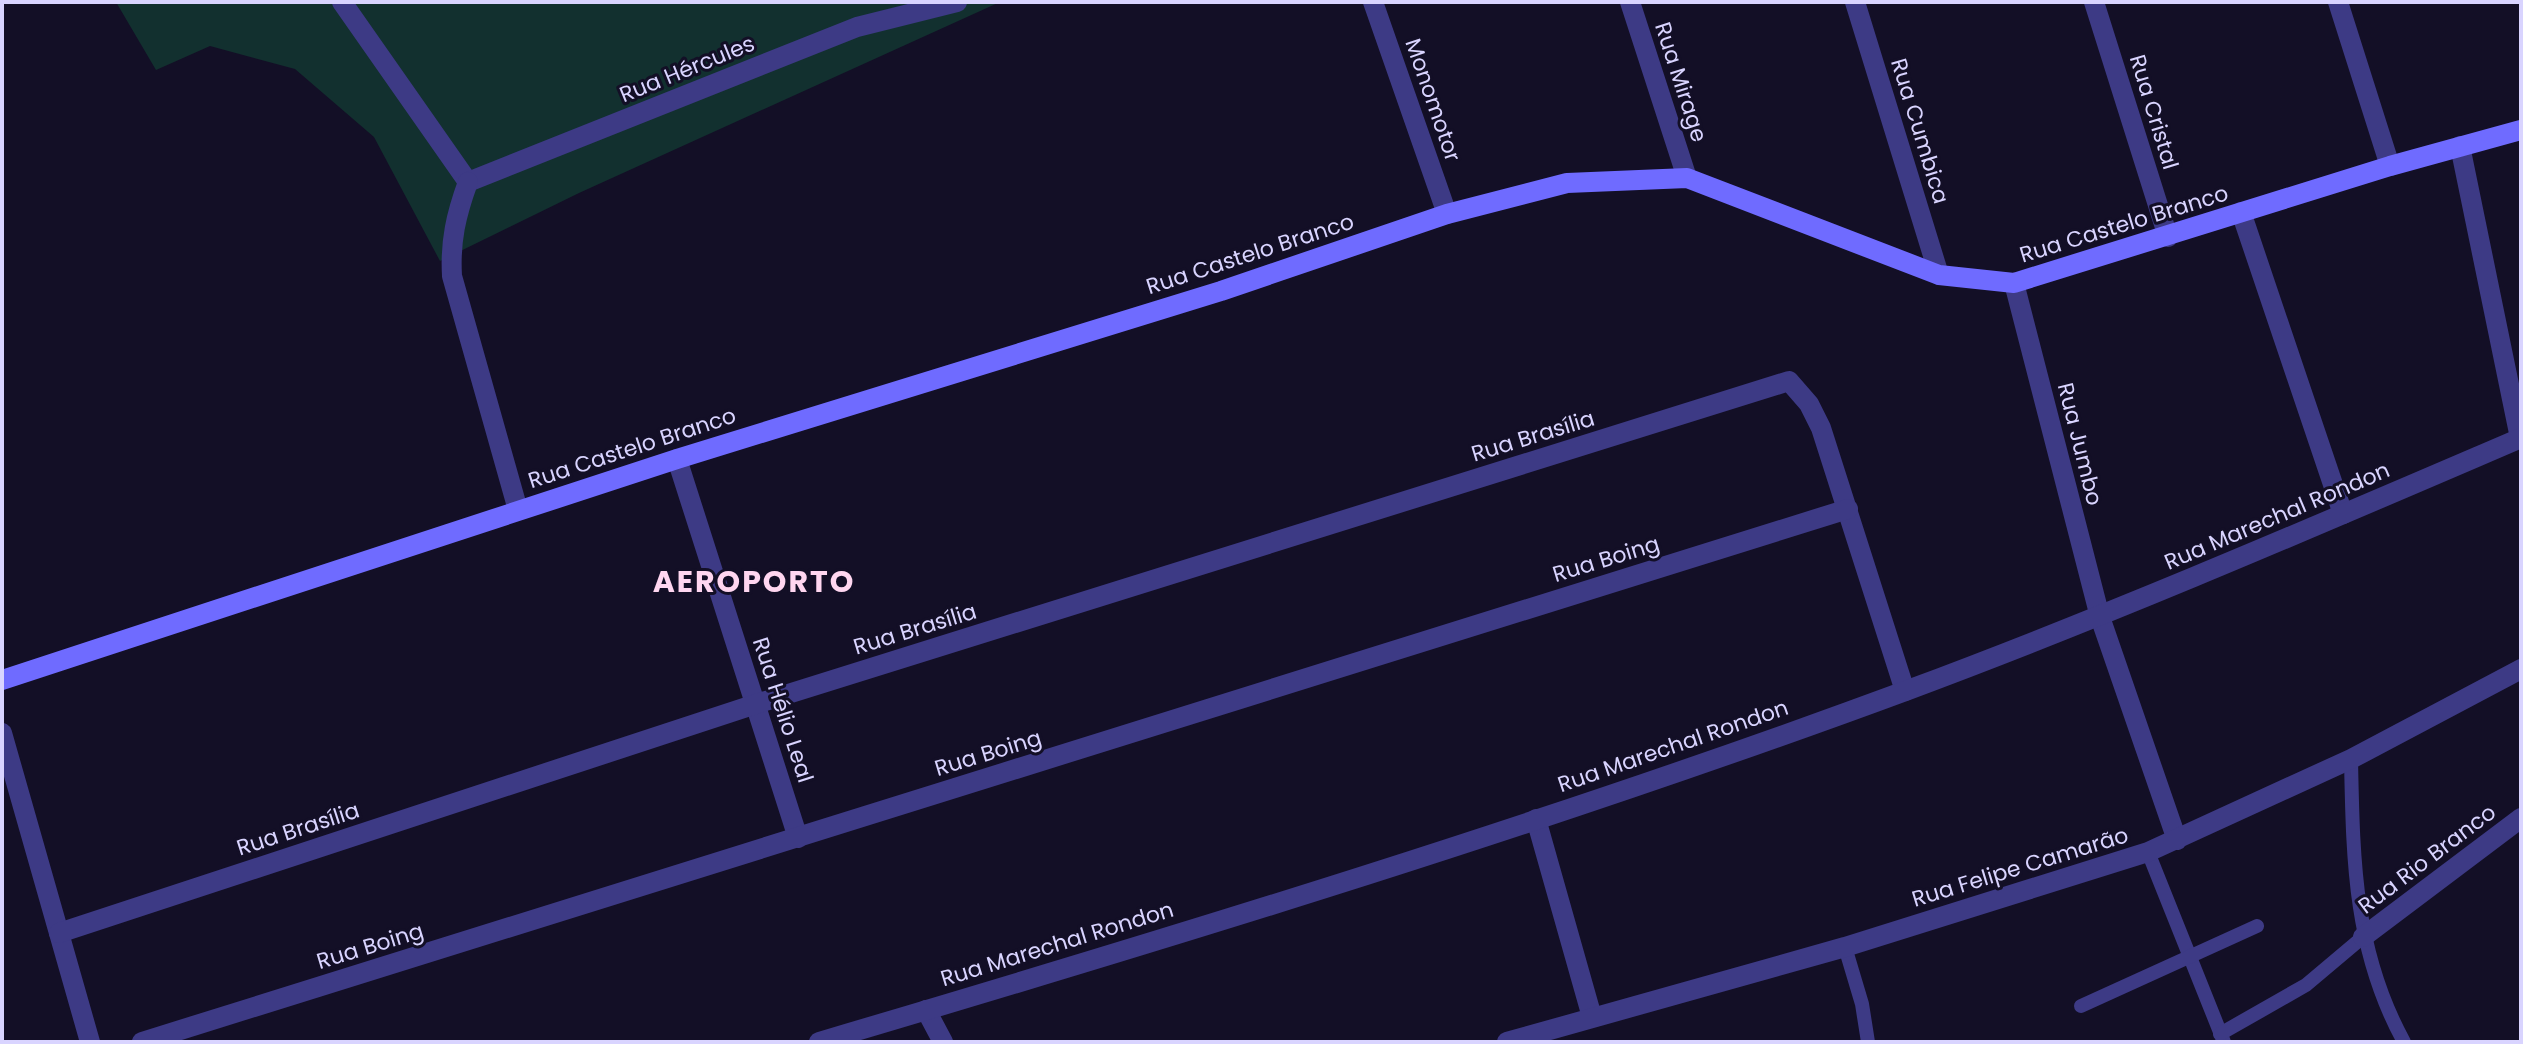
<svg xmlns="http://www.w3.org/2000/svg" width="2523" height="1044" font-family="Poppins,sans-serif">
	<rect width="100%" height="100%" fill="#130f26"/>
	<!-- green -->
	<polygon fill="#12302f" points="116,2 1000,2 579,193 440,261 374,137 295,69 210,46 156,70"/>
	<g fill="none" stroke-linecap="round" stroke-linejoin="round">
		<!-- lane -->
		<g stroke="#3d3a85" stroke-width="14">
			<path d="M2351,759C2353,860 2354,951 2404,1042"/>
			<polyline points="2148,852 2224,1042"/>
			<polyline points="1845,947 1862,1004 1868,1042"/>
			<polyline points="2081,1006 2257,926"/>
			<polyline points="2220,1034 2306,985 2363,937"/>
		</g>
		<!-- street -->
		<g stroke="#3d3a85" stroke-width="20">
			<polyline points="342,2 468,182"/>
			<polyline points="1373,2 1447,214"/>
			<polyline points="1630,2 1687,178"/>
			<polyline points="1855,2 1939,275"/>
			<polyline points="2094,2 2168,237"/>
			<polyline points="2338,2 2390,166"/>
			<polyline points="2460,146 2520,438"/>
			<polyline points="468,182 857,27 957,2"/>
			<path d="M468,182C456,215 450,241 452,276L518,510"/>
			<polyline points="2241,212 2343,514"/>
			<polyline points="2014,283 2100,617 2177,840"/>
			<polyline points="677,459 798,838"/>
			<polyline points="2,733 90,1042"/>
			<polyline points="1536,819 1592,1017"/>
			<polyline points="59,933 756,704 1789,381 1809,404 1821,428 1905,691"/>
			<polyline points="2363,937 2521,818"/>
			<polyline points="926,1010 943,1042"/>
			<polyline points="142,1042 1848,509"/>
			<path d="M819,1042C1184,934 1551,822 1908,690C2115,613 2318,525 2521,438"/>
			<polyline points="1507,1042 1845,947 2148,852 2351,759 2521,669"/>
		</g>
		<!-- secondary -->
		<polyline stroke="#6f6bff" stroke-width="20" points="2,680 677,459 1221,291 1447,214 1567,183 1687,178 1939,275 2014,283 2390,166 2521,130"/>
	</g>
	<g text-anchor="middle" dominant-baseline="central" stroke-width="6" stroke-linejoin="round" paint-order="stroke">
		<!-- street labels -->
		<g font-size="22" fill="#d9d4ff" stroke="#130f26">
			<text transform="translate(687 69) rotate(-22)">Rua Hércules</text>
			<text transform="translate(1681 82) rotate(72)">Rua Mirage</text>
			<text transform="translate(1433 100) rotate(71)">Monomotor</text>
			<text transform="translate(2154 112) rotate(73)">Rua Cristal</text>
			<text transform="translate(1920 131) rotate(73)">Rua Cumbica</text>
			<text transform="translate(2124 224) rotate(-17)">Rua Castelo Branco</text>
			<text transform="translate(1250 254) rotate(-18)">Rua Castelo Branco</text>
			<text transform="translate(1533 436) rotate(-17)">Rua Brasília</text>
			<text transform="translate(2080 444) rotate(76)">Rua Jumbo</text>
			<text transform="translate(632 448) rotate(-18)">Rua Castelo Branco</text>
			<text transform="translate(2277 516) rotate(-23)">Rua Marechal Rondon</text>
			<text transform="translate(1606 559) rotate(-17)">Rua Boing</text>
			<text transform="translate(915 629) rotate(-17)">Rua Brasília</text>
			<text transform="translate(783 710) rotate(72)">Rua Hélio Leal</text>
			<text transform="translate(1673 746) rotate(-19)">Rua Marechal Rondon</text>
			<text transform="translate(988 753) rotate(-17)">Rua Boing</text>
			<text transform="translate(298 829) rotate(-18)">Rua Brasília</text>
			<text transform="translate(2427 859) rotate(-37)">Rua Rio Branco</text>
			<text transform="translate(2020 867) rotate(-17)">Rua Felipe Camarão</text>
			<text transform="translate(1057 944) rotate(-17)">Rua Marechal Rondon</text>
			<text transform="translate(370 946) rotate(-17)">Rua Boing</text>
		</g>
		<!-- district labels -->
		<g font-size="30" font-weight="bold" letter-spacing="2" fill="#ffd6f0" stroke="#130f26">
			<text x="754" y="581">AEROPORTO</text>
		</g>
	</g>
	<!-- border -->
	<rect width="2523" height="1044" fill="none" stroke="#d9d4ff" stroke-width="8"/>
</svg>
